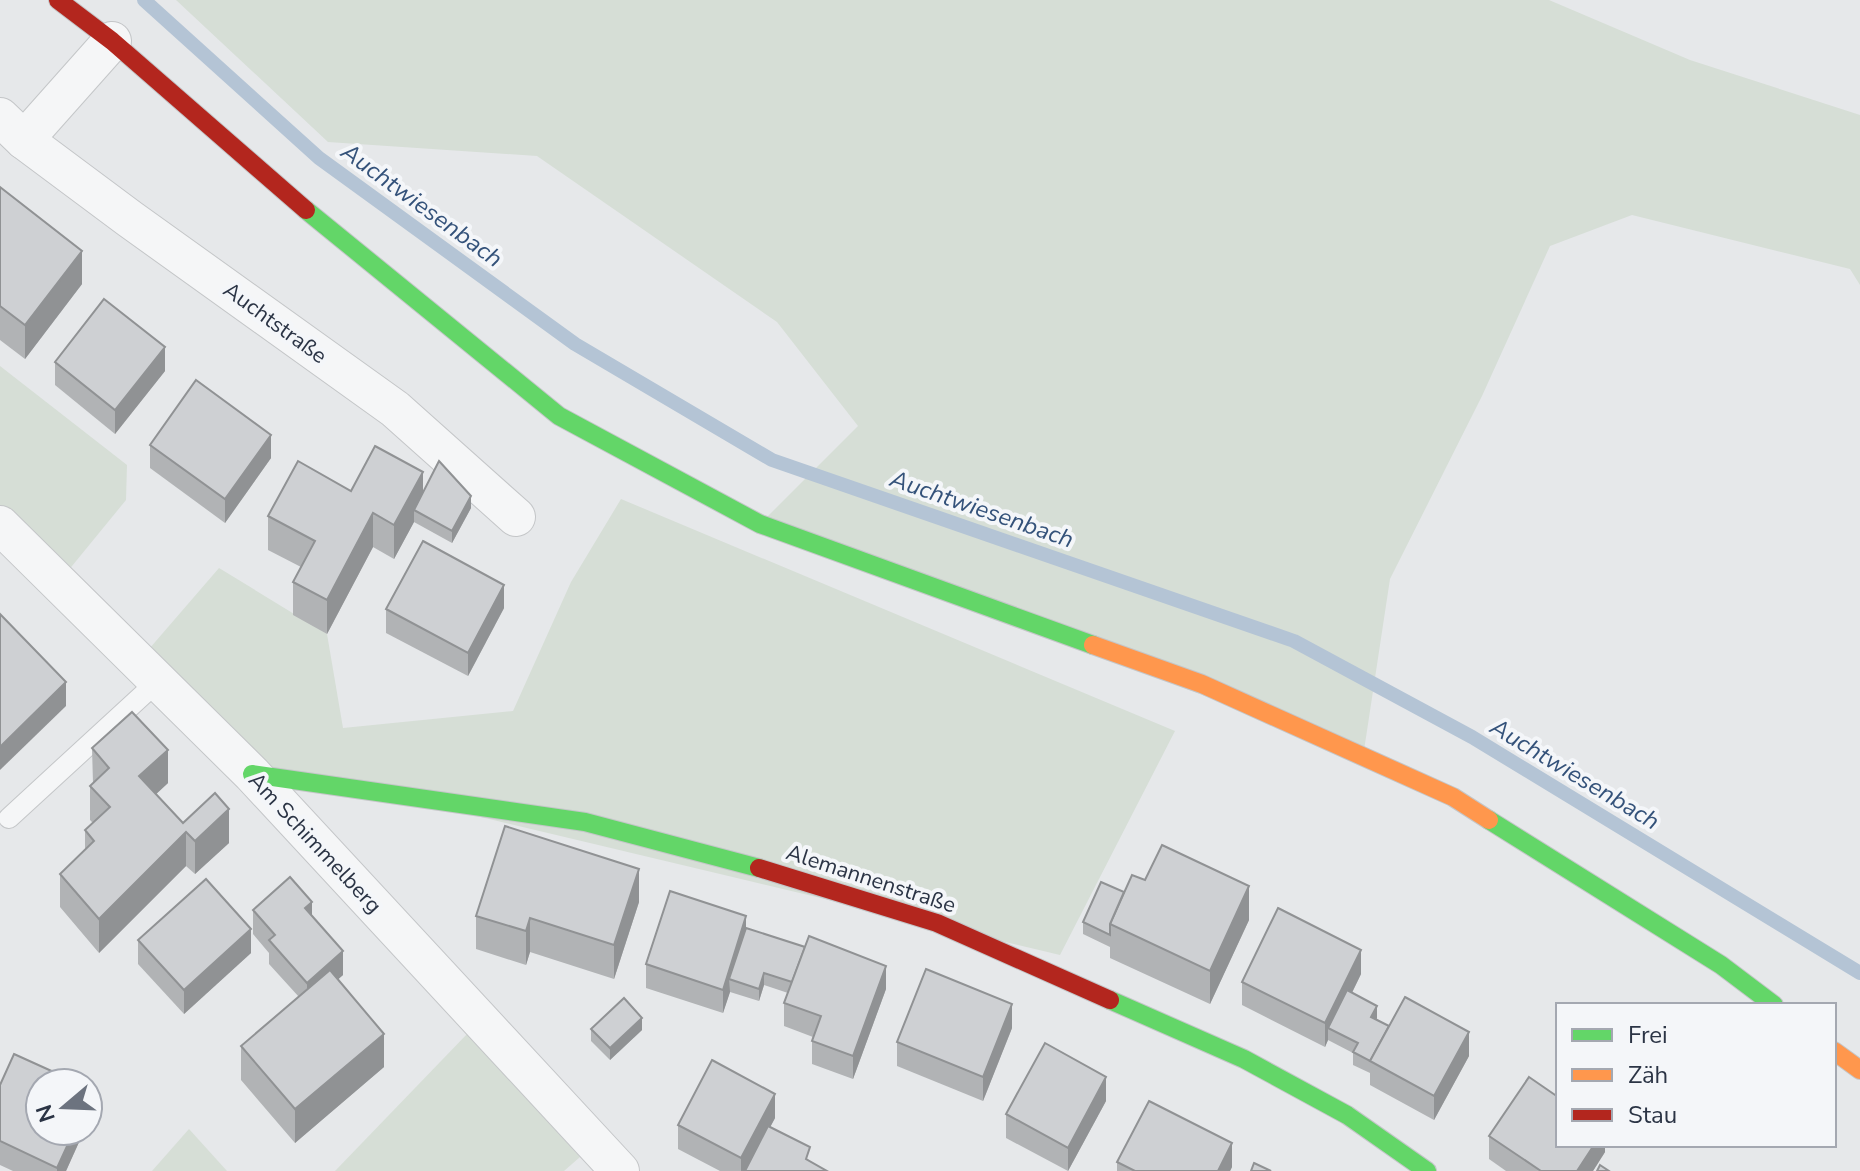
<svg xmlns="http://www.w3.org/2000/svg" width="1860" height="1171" font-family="'Nunito Sans',sans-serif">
	<rect width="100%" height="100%" fill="#e6e8ea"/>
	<!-- green -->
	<g fill="#d6ded6">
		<polygon points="176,0 1549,0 1690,60 1860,115 1860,285 1850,269 1632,215 1550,246 1482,396 1390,579 1363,757 760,524 858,426 777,322 537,156 328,142"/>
		<polygon points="0,366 127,465 126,500 63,577 0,514"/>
		<polygon points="621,499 1175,731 1060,955 254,763 143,656 219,568 327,634 343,728 513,711 571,582"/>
		<polygon points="468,1033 580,1157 564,1171 335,1171"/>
		<polygon points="189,1129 227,1171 152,1171"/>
	</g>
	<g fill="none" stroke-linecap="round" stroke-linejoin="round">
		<!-- stream -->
		<polyline stroke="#b4c4d5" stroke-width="14" points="144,0 319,158 575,344 772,460 1294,641 1472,737 1860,973"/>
		<defs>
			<polyline id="lane" points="9,818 158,681"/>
			<g id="street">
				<polyline points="0,117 24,140 130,219 395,409 516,517"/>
				<polyline points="24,140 112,41"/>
				<polyline points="0,525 252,774 620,1171"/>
			</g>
			<g id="fast">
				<polyline points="306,210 559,416 760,524 1093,645"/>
				<polyline points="252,774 585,822 759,868"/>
				<polyline points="1489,820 1721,965 1774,1005"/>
				<polyline points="1110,1000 1244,1059 1347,1115 1427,1171"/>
			</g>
			<g id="slow">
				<polyline points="1093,645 1202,684 1453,797 1489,820"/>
				<polyline points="1834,1051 1860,1070"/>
			</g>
			<g id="jam">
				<polyline points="58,0 112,41 306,210"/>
				<polyline points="759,868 937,923 1110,1000"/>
			</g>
		</defs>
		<!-- lane casing -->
		<use href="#lane" stroke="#c4c6c8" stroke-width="22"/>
		<!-- street casing -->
		<use href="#street" stroke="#c4c6c8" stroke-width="40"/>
		<!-- fast casing -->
		<use href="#fast" stroke="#c4c6c8" stroke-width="20"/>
		<!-- slow casing -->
		<use href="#slow" stroke="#c4c6c8" stroke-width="20"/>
		<!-- jam casing -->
		<use href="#jam" stroke="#c4c6c8" stroke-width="20"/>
		<!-- lane -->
		<use href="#lane" stroke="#f5f6f7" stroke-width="20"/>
		<!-- street -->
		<use href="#street" stroke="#f5f6f7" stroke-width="38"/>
		<!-- fast -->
		<use href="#fast" stroke="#63d668" stroke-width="18"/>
		<!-- slow -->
		<use href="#slow" stroke="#ff974d" stroke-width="18"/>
		<!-- jam -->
		<use href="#jam" stroke="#b3261e" stroke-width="18"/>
	</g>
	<!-- wall -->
	<g fill="#b1b3b5">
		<polygon points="0,187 82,284 25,359 0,340"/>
		<polygon points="55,362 165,371 115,434 55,385"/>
		<polygon points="150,445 271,458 225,523 150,468"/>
		<polygon points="351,491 423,493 471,508 452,543 414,522 394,559 373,547 327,634 293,615 293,582 301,567 268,550 268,516"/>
		<polygon points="504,608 468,676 386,633 386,609"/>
		<polygon points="92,748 168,783 156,794 183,823 229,843 195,874 186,866 99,953 60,907 60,874 85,849 85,830 93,823 90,820 90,786 93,783"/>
		<polygon points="1124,892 1249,920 1210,1004 1110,958 1110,947 1083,934 1083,922"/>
		<polygon points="639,902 614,979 530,952 526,965 476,949 476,916"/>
		<polygon points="253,910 312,916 343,975 338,979 384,1067 295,1143 241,1080 241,1046 299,997 269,964 269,953 253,934"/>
		<polygon points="746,928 886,989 853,1079 812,1064 812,1041 813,1037 784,1026 784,1003 788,993 764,985 759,1001 730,992 723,1013 646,988 646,964"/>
		<polygon points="138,940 251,953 184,1014 138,964"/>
		<polygon points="1361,974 1352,993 1377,1018 1377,1019 1389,1026 1469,1056 1434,1120 1370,1085 1370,1073 1353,1065 1353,1053 1328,1040 1325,1047 1242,1005 1242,982"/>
		<polygon points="1012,1028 983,1101 897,1066 897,1042"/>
		<polygon points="591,1029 642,1030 610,1060 591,1041"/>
		<polygon points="0,1085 40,1131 84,1131 66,1171 13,1171 0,1165"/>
		<polygon points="1106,1101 1068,1171 1006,1138 1006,1114"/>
		<polygon points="775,1118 770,1127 810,1161 827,1171 720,1171 678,1149 678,1125"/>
		<polygon points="1489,1136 1605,1145 1605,1152 1593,1171 1506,1171 1489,1159"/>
		<polygon points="1117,1162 1232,1167 1230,1171 1117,1171"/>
	</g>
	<!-- shaded-wall -->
	<g fill="#909294">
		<polygon points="82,251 82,284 25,359 25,325"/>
		<polygon points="165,347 165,371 115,434 115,410"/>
		<polygon points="271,435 271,458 225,523 225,499"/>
		<polygon points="423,472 423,505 414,510 414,522 394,559 394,525"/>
		<polygon points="471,496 471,508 452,543 452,531"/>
		<polygon points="373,513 373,547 327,634 327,600"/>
		<polygon points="504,585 504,608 468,676 468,653"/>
		<polygon points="66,682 66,706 0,770 0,747"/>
		<polygon points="168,750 168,783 139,810 139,776"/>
		<polygon points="229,809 229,843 195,874 195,841"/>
		<polygon points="186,832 186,866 99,953 99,919"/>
		<polygon points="639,869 639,902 614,979 614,945"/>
		<polygon points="1249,886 1249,920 1210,1004 1210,971"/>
		<polygon points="312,902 312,926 305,908"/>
		<polygon points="746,916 746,940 729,979 730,992 723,1013 723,990"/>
		<polygon points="530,918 530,952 526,965 526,931"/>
		<polygon points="251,929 251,953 184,1014 184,990"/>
		<polygon points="1361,950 1361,974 1333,1031 1328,1028 1328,1040 1325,1047 1325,1023"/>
		<polygon points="343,951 343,975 307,1007 307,983"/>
		<polygon points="886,966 886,989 853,1079 853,1056"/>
		<polygon points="764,973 764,985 759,1001 759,989"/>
		<polygon points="1012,1004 1012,1028 983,1101 983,1077"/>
		<polygon points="1377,1006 1377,1018 1371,1029 1371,1017"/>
		<polygon points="642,1018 642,1030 610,1060 610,1048"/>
		<polygon points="1469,1032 1469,1056 1434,1120 1434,1096"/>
		<polygon points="384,1034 384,1067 295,1143 295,1109"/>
		<polygon points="1106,1077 1106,1101 1068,1171 1068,1148"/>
		<polygon points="92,1089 92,1113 88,1122 88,1099"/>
		<polygon points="775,1094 775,1118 747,1171 741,1171 741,1158"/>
		<polygon points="74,1131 84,1131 66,1171 57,1171 57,1168"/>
		<polygon points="1232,1143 1232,1167 1230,1171 1218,1171"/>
		<polygon points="1594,1145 1605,1145 1605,1152 1593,1171 1577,1171"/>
	</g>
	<!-- building -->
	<g fill="#ced0d3" stroke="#909294" stroke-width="2">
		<polygon points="0,187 82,251 25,325 0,306"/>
		<polygon points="104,299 165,347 115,410 55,362"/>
		<polygon points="196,380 271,435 225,499 150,445"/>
		<polygon points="375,446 423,472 394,525 373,513 327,600 293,582 315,541 268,516 298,461 351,491"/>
		<polygon points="439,461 471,496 452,531 414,510"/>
		<polygon points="423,541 504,585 468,653 386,609"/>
		<polygon points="0,614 66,682 0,747"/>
		<polygon points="132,712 168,750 139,776 183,823 215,793 229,809 195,841 186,832 99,919 60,874 94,841 85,830 110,807 90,786 109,768 92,748"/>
		<polygon points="505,826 639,869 614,945 530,918 526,931 476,916"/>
		<polygon points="1162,845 1249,886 1210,971 1110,924 1132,875 1145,880"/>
		<polygon points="290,877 312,902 305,908 343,951 307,983 269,940 275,935 253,910"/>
		<polygon points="206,879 251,929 184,990 138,940"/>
		<polygon points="1101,882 1124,892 1110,924 1110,935 1083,922"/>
		<polygon points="670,891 746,916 723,990 646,964"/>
		<polygon points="1278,908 1361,950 1325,1023 1242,982"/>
		<polygon points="746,928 805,947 792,982 764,973 759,989 729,979"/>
		<polygon points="809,936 886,966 853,1056 812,1041 821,1016 784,1003"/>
		<polygon points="926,969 1012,1004 983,1077 897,1042"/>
		<polygon points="330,970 384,1034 295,1109 241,1046"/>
		<polygon points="1347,990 1377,1006 1371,1017 1389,1026 1370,1061 1353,1052 1358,1043 1328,1028"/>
		<polygon points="1405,997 1469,1032 1434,1096 1370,1061"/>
		<polygon points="624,998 642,1018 610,1048 591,1029"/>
		<polygon points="1045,1043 1106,1077 1068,1148 1006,1114"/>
		<polygon points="14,1054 78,1083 40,1083 40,1131 74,1131 57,1168 0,1141 0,1085"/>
		<polygon points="712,1060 775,1094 741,1158 678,1125"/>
		<polygon points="1529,1077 1558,1097 1558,1145 1594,1145 1577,1171 1541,1171 1489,1136"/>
		<polygon points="88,1088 92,1089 88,1099"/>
		<polygon points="1149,1101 1232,1143 1218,1171 1135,1171 1117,1162"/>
		<polygon points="768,1126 810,1147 806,1159 827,1171 745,1171"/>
		<polygon points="1254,1163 1271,1171 1251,1171"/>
		<polygon points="1600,1165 1609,1171 1597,1171"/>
	</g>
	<g text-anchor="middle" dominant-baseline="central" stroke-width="8" stroke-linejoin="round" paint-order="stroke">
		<!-- street labels -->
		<g font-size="22" fill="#2b3445" stroke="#f4f6f9">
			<text transform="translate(275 323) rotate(36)">Auchtstraße</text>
			<text transform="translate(315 843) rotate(47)">Am Schimmelberg</text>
			<text transform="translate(871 879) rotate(18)">Alemannenstraße</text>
		</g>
		<!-- water labels -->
		<g font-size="24" font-style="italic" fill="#34527a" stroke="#f4f6f9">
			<text transform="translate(422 205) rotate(36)">Auchtwiesenbach</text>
			<text transform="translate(982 509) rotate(19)">Auchtwiesenbach</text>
			<text transform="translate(1575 774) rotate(31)">Auchtwiesenbach</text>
		</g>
	</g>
	<!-- legend -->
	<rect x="1556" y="1003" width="280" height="144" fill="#f4f6f9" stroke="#a4a8b1" stroke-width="2"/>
	<rect x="1572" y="1029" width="40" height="12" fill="#63d668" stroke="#a4a8b1" stroke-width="2"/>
	<text x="1628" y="1043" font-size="24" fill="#2b3445">Frei</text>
	<rect x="1572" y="1069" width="40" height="12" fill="#ff974d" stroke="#a4a8b1" stroke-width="2"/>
	<text x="1628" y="1083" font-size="24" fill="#2b3445">Zäh</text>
	<rect x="1572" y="1109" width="40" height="12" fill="#b3261e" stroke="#a4a8b1" stroke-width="2"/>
	<text x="1628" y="1123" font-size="24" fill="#2b3445">Stau</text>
	<!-- north arrow -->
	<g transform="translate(64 1107) rotate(251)"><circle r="38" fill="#f4f6f9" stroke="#a4a8b1" stroke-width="2"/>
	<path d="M0-6L14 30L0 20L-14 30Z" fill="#6c737f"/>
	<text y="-12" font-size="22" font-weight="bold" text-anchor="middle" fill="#2b3445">N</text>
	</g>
</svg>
